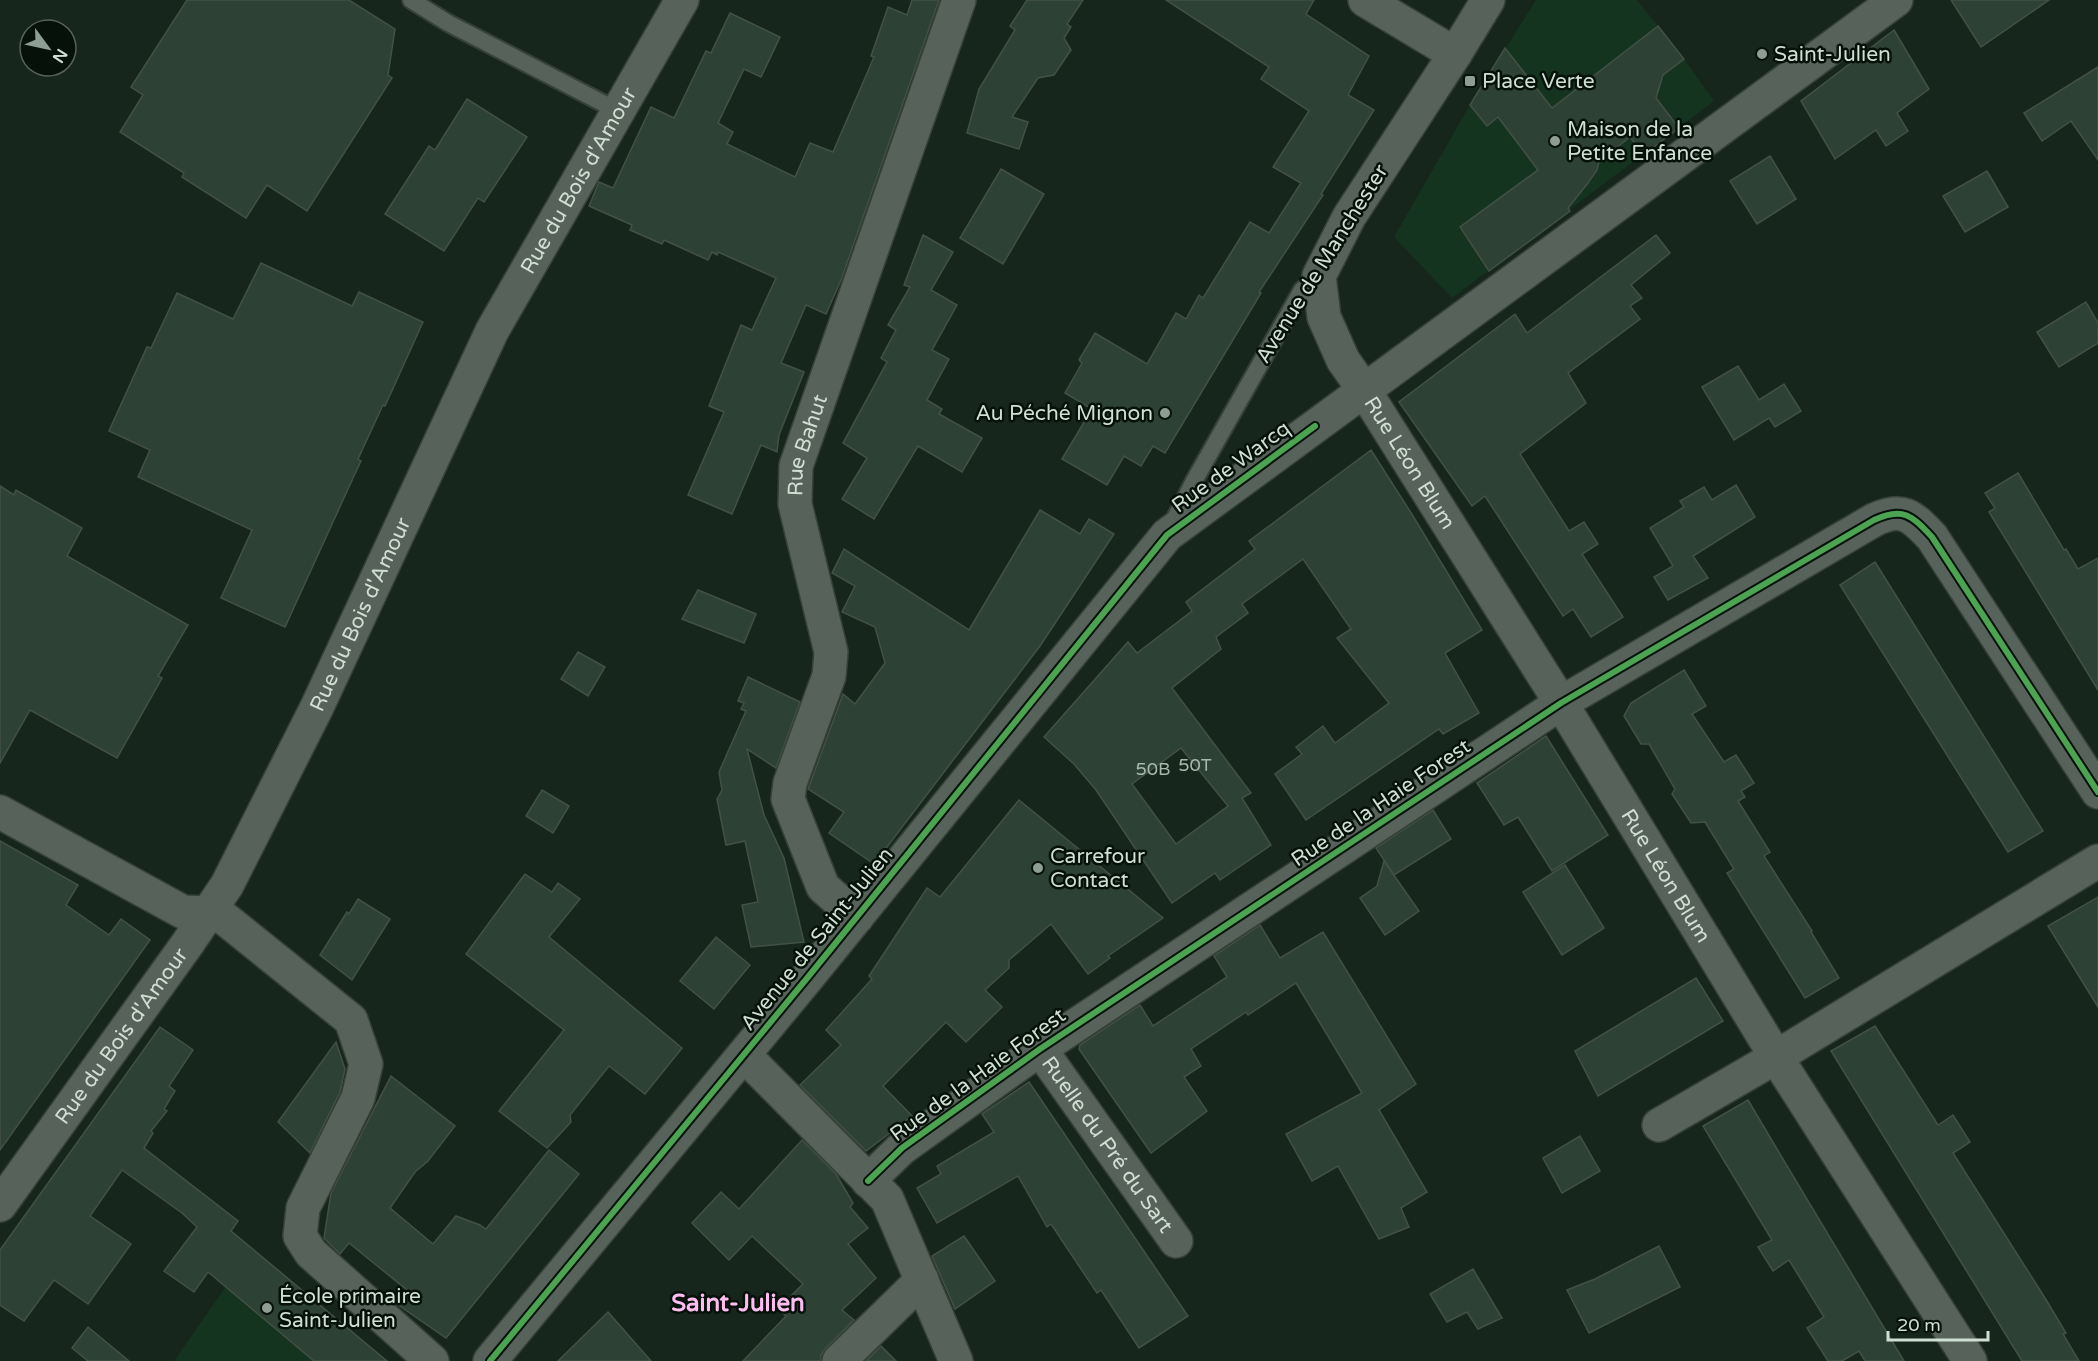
<svg xmlns="http://www.w3.org/2000/svg" width="2098" height="1361" font-family="'Varela Round',sans-serif">
	<rect width="100%" height="100%" fill="#17261c"/>
	<!-- built -->
	<g fill="#143420">
		<polygon points="1536,0 1637,0 1684,59 1714,101 1452,298 1394,237 1470,105"/>
		<polygon points="252,1249 387,1361 174,1361"/>
	</g>
	<!-- building -->
	<g fill="#2e4135" stroke="#435047" stroke-width="1.5" fill-rule="evenodd">
		<polygon points="187,0 349,0 395,29 388,75 392,78 307,211 267,185 246,218 182,177 184,173 120,132 143,95 131,87"/>
		<polygon points="912,0 939,0 841,280 826,314 806,305 781,363 804,372 779,435 777,452 761,445 732,514 688,495 724,412 709,406 741,325 752,330 776,278 718,252 717,255 712,252 708,260 664,240 662,244 630,230 632,225 589,206 599,182 613,188 651,107 674,118 706,51 711,53 730,13 780,37 761,77 744,69 718,123 733,132 727,144 795,177 810,143 833,152 874,57 871,56 888,7 907,15"/>
		<polygon points="1027,0 1083,0 1067,24 1071,27 1064,38 1071,50 1054,75 1038,78 1012,117 1028,122 1019,149 967,133 979,89 1015,30 1010,26"/>
		<polygon points="1166,0 1314,0 1306,14 1369,56 1348,95 1374,110 1321,194 1323,195 1259,292 1261,293 1165,453 1153,446 1141,466 1124,456 1107,485 1062,459 1092,409 1065,393 1082,363 1079,360 1095,333 1147,364 1176,313 1186,319 1199,295 1203,298 1250,222 1269,233 1301,183 1273,167 1309,111 1261,79 1269,67"/>
		<polygon points="1951,0 2049,0 1981,47"/>
		<polygon points="1658,26 1684,59 1663,75 1656,98 1679,128 1643,155 1630,137 1599,162 1597,170 1588,183 1568,208 1570,211 1489,271 1460,227 1538,170 1498,117 1487,126 1470,105 1505,48 1552,108"/>
		<polygon points="1894,30 1929,89 1897,113 1908,131 1886,146 1876,130 1835,159 1801,101"/>
		<polygon points="2098,67 2098,160 2071,121 2042,141 2024,113"/>
		<polygon points="467,99 527,137 484,202 478,198 444,251 385,214 429,146 435,150"/>
		<polygon points="1770,156 1796,199 1757,224 1730,181"/>
		<polygon points="1001,169 1044,194 1003,264 960,238"/>
		<polygon points="1987,171 2008,207 1965,232 1943,196"/>
		<polygon points="923,235 953,252 931,290 957,305 932,350 949,359 927,400 942,409 939,414 982,438 962,472 918,446 874,519 842,499 867,458 843,443 887,362 881,358 896,330 888,325 910,287 904,285"/>
		<polygon points="1656,235 1670,253 1631,285 1642,298 1630,306 1640,319 1568,373 1586,403 1520,454 1569,531 1584,522 1598,544 1582,554 1623,617 1591,637 1573,609 1563,616 1485,496 1472,506 1399,402 1515,314 1527,333"/>
		<polygon points="261,263 352,306 359,292 423,322 385,406 383,405 358,459 361,461 354,476 285,627 221,598 252,530 138,477 150,450 109,431 147,347 151,348 177,293 233,319"/>
		<polygon points="2086,302 2098,323 2098,343 2059,367 2037,332"/>
		<polygon points="1738,366 1759,400 1784,384 1801,411 1775,427 1769,418 1734,440 1702,387"/>
		<path d="M1371,450L1413,516L1482,630L1445,653L1479,713L1443,734L1439,729L1306,820L1275,774L1302,754L1296,747L1323,726L1335,743L1389,703L1337,638L1351,629L1303,559L1242,604L1248,613L1216,637L1221,649L1172,688L1251,793L1242,798L1271,845L1220,880L1215,873L1172,903L1096,790L1074,764L1044,737L1128,642L1137,653L1192,611L1186,602L1255,549L1249,541ZM1181,748L1228,806L1176,844L1132,784Z"/>
		<polygon points="2018,473 2064,550 2066,549 2078,569 2098,558 2098,690 1989,512 1995,508 1985,493"/>
		<polygon points="1736,485 1755,517 1693,556 1708,578 1668,600 1654,577 1673,566 1650,528 1684,507 1680,501 1704,487 1712,500"/>
		<polygon points="0,486 14,495 16,490 82,528 67,556 188,625 158,676 162,678 117,758 30,710 0,763"/>
		<polygon points="1040,510 1080,534 1089,519 1114,534 1040,646 874,864 829,833 844,812 808,789 843,694 855,704 885,663 875,627 842,612 855,586 832,573 844,549 969,630"/>
		<polygon points="1875,562 2043,831 2008,852 1840,585"/>
		<polygon points="698,590 756,614 744,643 682,619"/>
		<polygon points="578,652 605,667 588,696 561,679"/>
		<polygon points="1684,670 1706,706 1692,714 1724,762 1736,755 1754,783 1741,791 1745,797 1738,801 1770,852 1764,856 1812,931 1811,932 1839,978 1805,998 1727,873 1734,869 1705,822 1691,823 1672,794 1675,789 1649,744 1641,744 1624,716 1631,703"/>
		<polygon points="748,677 800,702 776,768 747,749 764,815 784,858 804,942 751,947 742,905 758,902 745,841 726,845 717,799 722,790 719,772 746,711 741,709 744,703 738,701"/>
		<polygon points="1546,736 1608,835 1552,871 1518,817 1504,825 1477,783"/>
		<polygon points="542,790 569,806 553,833 526,816"/>
		<polygon points="1019,800 1163,918 1108,956 1110,958 1088,974 1051,924 1009,960 1009,968 985,990 1002,1007 966,1042 946,1022 883,1086 912,1116 866,1151 800,1085 841,1045 826,1030 872,979 869,976 927,888 940,897"/>
		<polygon points="1433,810 1451,839 1394,875 1376,848"/>
		<polygon points="0,841 78,885 66,905 109,935 121,919 150,940 0,1150"/>
		<polygon points="1384,861 1419,911 1385,935 1360,898 1377,886"/>
		<polygon points="1565,865 1604,928 1562,955 1523,892"/>
		<polygon points="525,874 552,892 558,883 580,899 549,937 682,1048 645,1094 609,1066 570,1115 571,1122 547,1148 499,1111 564,1030 466,954"/>
		<polygon points="2098,897 2098,1007 2048,926"/>
		<polygon points="358,899 390,919 352,980 320,955 347,912 349,914"/>
		<polygon points="1260,925 1280,958 1323,932 1416,1084 1379,1110 1427,1192 1401,1208 1409,1227 1379,1239 1338,1166 1312,1181 1286,1134 1362,1093 1296,983 1248,1015 1246,1012 1191,1049 1201,1066 1184,1077 1207,1111 1151,1153 1079,1049 1080,1045 1140,1005 1153,1026 1227,977 1214,956"/>
		<polygon points="716,937 750,965 714,1009 680,981"/>
		<polygon points="1696,978 1723,1021 1598,1096 1575,1051"/>
		<polygon points="1875,1026 1938,1125 1953,1115 1970,1142 1953,1153 2045,1298 2066,1333 2063,1334 2079,1361 2022,1361 1831,1051"/>
		<polygon points="160,1027 193,1050 169,1086 175,1091 164,1109 167,1111 151,1131 153,1133 144,1148 238,1221 231,1231 387,1361 314,1361 208,1272 194,1292 164,1271 197,1227 182,1213 122,1170 90,1216 131,1244 88,1304 54,1280 24,1321 0,1305 0,1250"/>
		<polygon points="336,1042 345,1069 340,1092 310,1153 278,1122"/>
		<polygon points="391,1076 455,1126 428,1161 415,1172 390,1208 433,1244 456,1216 480,1225 486,1229 549,1150 579,1174 446,1338 397,1304 407,1290 349,1243 340,1254 324,1238 331,1193"/>
		<polygon points="1029,1082 1188,1316 1139,1348 1101,1290 1097,1293 1051,1224 1047,1227 1018,1176 937,1223 917,1188 941,1174 937,1166 994,1132 982,1114"/>
		<polygon points="1748,1100 1774,1144 1904,1361 1865,1361 1859,1351 1842,1361 1828,1361 1807,1328 1824,1317 1789,1260 1773,1271 1758,1247 1772,1240 1703,1126"/>
		<polygon points="1580,1136 1600,1171 1562,1193 1543,1158"/>
		<polygon points="802,1140 836,1174 853,1203 850,1207 868,1228 848,1244 876,1278 842,1310 854,1320 826,1348 821,1355 821,1361 743,1361 786,1316 778,1309 803,1284 752,1236 729,1260 692,1223 721,1192 739,1209"/>
		<polygon points="964,1236 995,1281 955,1309 932,1256"/>
		<polygon points="1659,1246 1680,1287 1589,1333 1567,1290 1595,1279"/>
		<polygon points="1473,1269 1502,1318 1478,1329 1467,1312 1447,1322 1430,1294"/>
		<polygon points="608,1312 651,1361 558,1361"/>
		<polygon points="88,1327 129,1361 88,1361 72,1348"/>
		<polygon points="881,1346 896,1361 866,1361"/>
	</g>
	<g fill="none" stroke-linecap="round" stroke-linejoin="round">
		<defs>
			<g id="service">
				<polyline points="411,0 448,23 620,112"/>
				<polyline points="1173,522 1194,481 1302,290 1319,276"/>
			</g>
			<g id="minor">
				<polyline points="1365,0 1455,54"/>
				<path id="s1" d="M1364,390L1561,703L1776,1057L1970,1361"/>
				<polyline points="0,812 183,912 208,913 224,918 351,1020 366,1064 358,1098 303,1208 300,1236 311,1253 432,1361"/>
				<path id="s2" d="M857,917L823,887L788,799L790,783L829,676L831,652L795,504L796,466L959,0"/>
				<path id="s3" d="M1040,1049L1176,1241"/>
				<polyline points="744,1055 887,1199 956,1361"/>
				<polyline points="1659,1125 1776,1057 2098,861"/>
				<path d="M868,1181L902,1148L1040,1049L1561,703L1874,520C1903,506 1912,516 1932,537L2098,792"/>
				<path id="s4" d="M0,1205L188,943L227,885L317,707L492,331L682,0"/>
				<polyline points="839,1361 922,1280"/>
			</g>
			<g id="secondary">
				<polyline points="1364,390 1343,360 1324,317 1319,276 1349,217 1455,54 1488,0"/>
				<polyline points="490,1361 808,977 1167,535 1896,0"/>
			</g>
		</defs>
		<!-- service casing -->
		<use href="#service" stroke="#354139" stroke-width="20"/>
		<!-- minor casing -->
		<use href="#minor" stroke="#354139" stroke-width="36"/>
		<!-- secondary casing -->
		<use href="#secondary" stroke="#354139" stroke-width="36"/>
		<!-- service -->
		<use href="#service" stroke="#57625b" stroke-width="16"/>
		<!-- minor -->
		<use href="#minor" stroke="#57625b" stroke-width="33"/>
		<!-- secondary -->
		<use href="#secondary" stroke="#57625b" stroke-width="33"/>
		<defs>
			<g id="cycleway">
				<path d="M868,1181L902,1148L1040,1049L1561,703L1874,520C1903,506 1912,516 1932,537L2098,792"/>
				<polyline points="490,1361 808,977 1167,535 1315,426"/>
			</g>
		</defs>
		<!-- cycleway casing -->
		<use href="#cycleway" stroke="#06110a" stroke-width="10"/>
		<!-- cycleway -->
		<use href="#cycleway" stroke="#4ca352" stroke-width="6"/>
	</g>
	<!-- markers -->
	<g fill="#8f9e94" stroke="#06110a" stroke-width="2">
		<circle cx="1762" cy="54" r="6"/>
		<rect x="1464" y="75" width="12" height="12" rx="3"/>
		<circle cx="1555" cy="141" r="6"/>
		<circle cx="1165" cy="413" r="6"/>
		<circle cx="1038" cy="868" r="6"/>
		<circle cx="267" cy="1308" r="6"/>
	</g>
	<g text-anchor="middle" dominant-baseline="central" stroke-width="5" stroke-linejoin="round" paint-order="stroke">
		<!-- number labels -->
		<g font-size="18" fill="#a7b8ac">
			<text x="1195" y="765">50T</text>
			<text x="1153" y="769">50B</text>
		</g>
		<!-- poi labels -->
		<g font-size="21" fill="#cfdfd4" stroke="#06110a" text-anchor="start">
			<text x="1774" y="54">Saint-Julien</text>
			<text x="1482" y="81">Place Verte</text>
			<text x="1567" y="129">Maison de la<tspan x="1567" dy="24">Petite Enfance</tspan></text>
			<text x="1153" y="413" text-anchor="end">Au Péché Mignon</text>
			<text x="1050" y="856">Carrefour<tspan x="1050" dy="24">Contact</tspan></text>
			<text x="279" y="1296">École primaire<tspan x="279" dy="24">Saint-Julien</tspan></text>
		</g>
		<!-- street labels -->
		<g font-size="21" fill="#cfdfd4" stroke="#06110a">
			<text stroke="none"><textPath href="#s4" startOffset="1180">Rue du Bois d'Amour</textPath></text>
			<text transform="translate(1322 264) rotate(-58)">Avenue de Manchester</text>
			<text stroke="none"><textPath href="#s2" startOffset="507">Rue Bahut</textPath></text>
			<text stroke="none"><textPath href="#s1" startOffset="86">Rue Léon Blum</textPath></text>
			<text transform="translate(1231 467) rotate(-36)">Rue de Warcq</text>
			<text stroke="none"><textPath href="#s4" startOffset="694">Rue du Bois d'Amour</textPath></text>
			<text transform="translate(1381 803) rotate(-34)">Rue de la Haie Forest</text>
			<text stroke="none"><textPath href="#s1" startOffset="572">Rue Léon Blum</textPath></text>
			<text transform="translate(817 939) rotate(-51)">Avenue de Saint-Julien</text>
			<text stroke="none"><textPath href="#s4" startOffset="208">Rue du Bois d'Amour</textPath></text>
			<text transform="translate(978 1075) rotate(-36)">Rue de la Haie Forest</text>
			<text stroke="none"><textPath href="#s3" startOffset="117">Ruelle du Pré du Sart</textPath></text>
		</g>
		<!-- quarter labels -->
		<g font-size="24" font-weight="bold" fill="#febcef" stroke="#06110a">
			<text x="738" y="1303">Saint-Julien</text>
		</g>
	</g>
	<!-- north arrow -->
	<g transform="translate(48 48) rotate(123)"><circle r="28" fill="#06110a" stroke="#56635b" stroke-width="1.5"/>
	<path d="M0-4.5L10 22L0 15L-10 22Z" fill="#8f9e94"/>
	<text y="-9" font-size="16" font-weight="bold" text-anchor="middle" fill="#cfdfd4">N</text>
	</g>
	<!-- scale -->
	<path d="M1888 1331v9h100v-9" fill="none" stroke="#cfdfd4" stroke-width="3"/>
	<text x="1897" y="1331" font-size="18" fill="#cfdfd4" stroke="#06110a" stroke-width="4.5" paint-order="stroke">20 m</text>
</svg>
